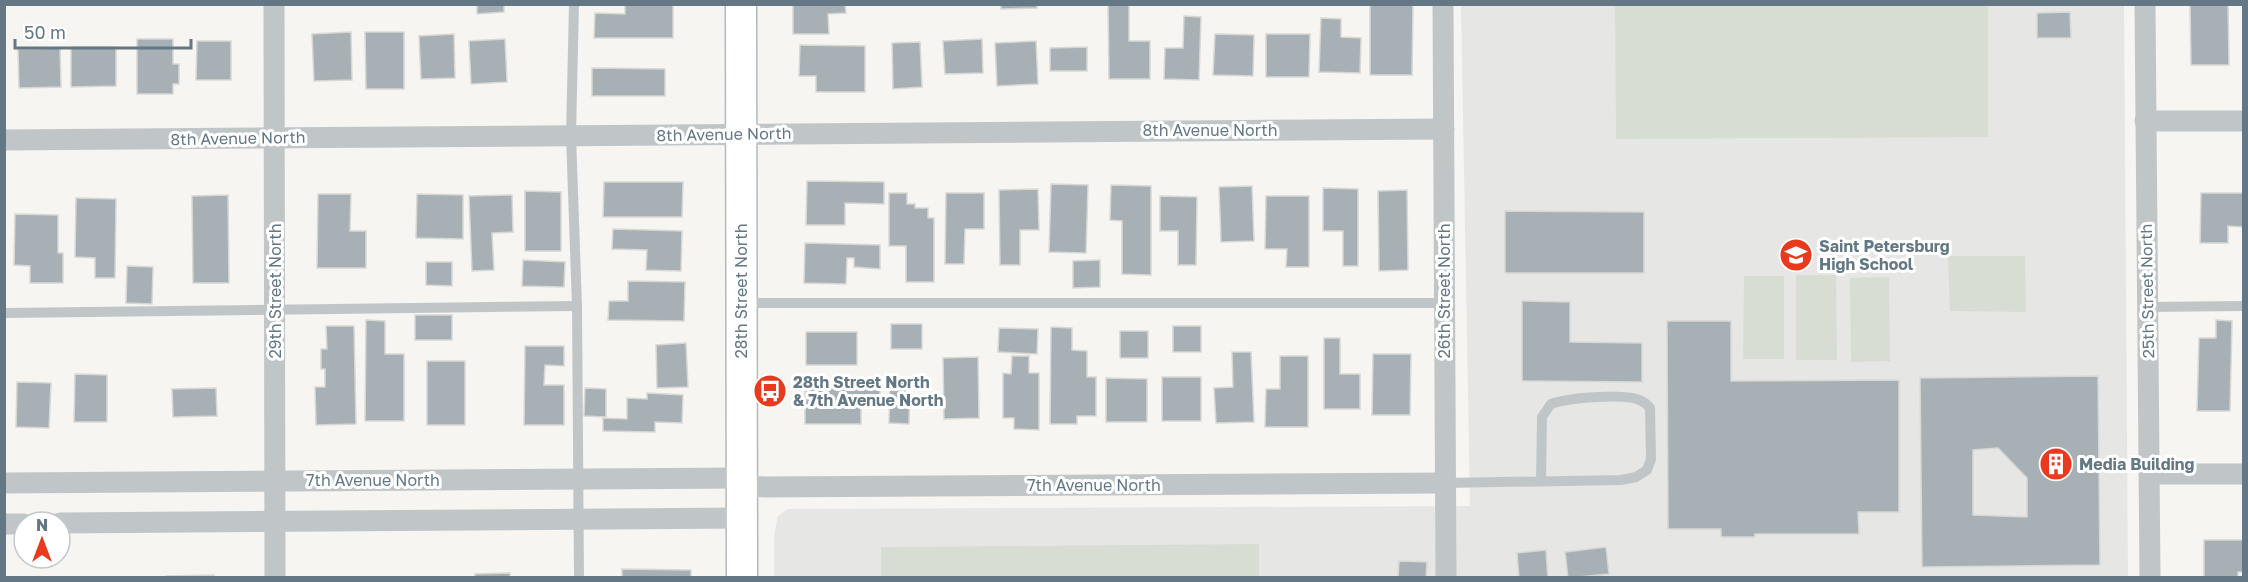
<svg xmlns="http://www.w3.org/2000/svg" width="2248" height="582" font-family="'Golos Text',sans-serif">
	<rect width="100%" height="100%" fill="#f6f5f2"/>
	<!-- built -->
	<polygon fill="#e6e7e5" points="1461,5 2124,5 2128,577 774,578 774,535 778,516 788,509 1470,506"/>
	<!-- green -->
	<g fill="#d7ddd3">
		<polygon points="1615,5 1988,5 1988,137 1616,139"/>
		<polygon points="1948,256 2025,256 2026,312 1950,311"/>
		<polygon points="1796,275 1836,275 1837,360 1796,360"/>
		<polygon points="1744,276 1784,276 1784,359 1743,359"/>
		<polygon points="1889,277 1890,361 1851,362 1850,278"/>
		<polygon points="1259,544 1259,577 881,577 881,547"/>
	</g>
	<!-- building -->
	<g fill="#a7b1b5" stroke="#d7d7d4" stroke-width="1.5" fill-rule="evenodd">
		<polygon points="477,4 504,4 504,12 477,14"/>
		<polygon points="625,4 673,4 673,38 594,38 595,13 625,14"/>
		<polygon points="793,4 845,4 846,13 828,14 829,34 793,34"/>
		<polygon points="1001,4 1037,4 1037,8 1001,9"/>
		<polygon points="1108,4 1129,4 1129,41 1150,41 1150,79 1109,79"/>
		<polygon points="1370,4 1413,4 1412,75 1370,75"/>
		<polygon points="2190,4 2228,4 2229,65 2191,65"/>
		<polygon points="2070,12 2071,38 2037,38 2037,13"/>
		<polygon points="1184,16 1201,17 1199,80 1164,79 1165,48 1183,48"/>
		<polygon points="1321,18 1341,19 1341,37 1361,38 1360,73 1319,72"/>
		<polygon points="351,32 352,80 314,81 312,34"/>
		<polygon points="365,32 404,32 404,89 366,89"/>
		<polygon points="454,34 455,78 421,79 419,36"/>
		<polygon points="1215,34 1254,35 1253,76 1213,75"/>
		<polygon points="1266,34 1310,34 1309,77 1266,77"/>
		<polygon points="137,39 173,39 173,64 179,64 179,84 173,84 173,94 137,94"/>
		<polygon points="505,39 507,82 471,84 469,41"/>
		<polygon points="982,39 983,73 945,74 943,41"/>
		<polygon points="197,41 231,41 231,80 196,80"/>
		<polygon points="1036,41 1038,84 997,86 995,43"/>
		<polygon points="920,42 922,87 893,89 892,43"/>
		<polygon points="800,45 865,46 865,92 816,92 816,76 799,76"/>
		<polygon points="71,47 116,47 116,86 71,87"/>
		<polygon points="1087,47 1087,71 1050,71 1050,48"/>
		<polygon points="60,48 61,87 19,88 18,49"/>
		<polygon points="592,68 665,69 665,96 592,96"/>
		<polygon points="807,181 884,182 884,204 845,203 845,225 806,225"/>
		<polygon points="604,182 683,182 682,217 603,217"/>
		<polygon points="1051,184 1088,185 1086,253 1049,252"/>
		<polygon points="1111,185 1151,186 1151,275 1122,274 1122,221 1110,220"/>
		<polygon points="1252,186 1254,241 1221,242 1219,187"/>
		<polygon points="1323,188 1358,189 1358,266 1343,266 1343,231 1323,231"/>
		<polygon points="1038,189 1039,230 1020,230 1020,265 1000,265 999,190"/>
		<polygon points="1407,190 1408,270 1379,271 1378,191"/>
		<polygon points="525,191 561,192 561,251 525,251"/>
		<polygon points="889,193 907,193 907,204 915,204 915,208 928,208 928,218 934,218 934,282 906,282 906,246 889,246"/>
		<polygon points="946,193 984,193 984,229 965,229 964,264 945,264"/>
		<polygon points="2201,193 2244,193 2244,227 2228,226 2228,243 2200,243"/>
		<polygon points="318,194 351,194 350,231 366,231 366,268 317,268"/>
		<polygon points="417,194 463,195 463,239 416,238"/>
		<polygon points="228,195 229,283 193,283 192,196"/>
		<polygon points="512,195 513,232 492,233 494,270 472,271 469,196"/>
		<polygon points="1160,196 1197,197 1196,265 1178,265 1178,231 1160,231"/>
		<polygon points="1266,196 1309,196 1309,267 1286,267 1287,249 1265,249"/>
		<polygon points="76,198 116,199 115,278 95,278 95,258 75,257"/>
		<polygon points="1505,211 1644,212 1644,273 1505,273"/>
		<polygon points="15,214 58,215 58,253 63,253 63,283 30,283 30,266 14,265"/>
		<polygon points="613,229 682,231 681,271 646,270 647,250 612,249"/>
		<polygon points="805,243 880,245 880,269 854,267 854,258 847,258 846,284 804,283"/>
		<polygon points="523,260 565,262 564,287 522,286"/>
		<polygon points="1100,260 1100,287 1073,288 1073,261"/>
		<polygon points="426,262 452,262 452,286 426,285"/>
		<polygon points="127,266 153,267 152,304 126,303"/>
		<polygon points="628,281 685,282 684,321 608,320 609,301 628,301"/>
		<polygon points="1522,301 1570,302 1570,342 1642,343 1642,382 1522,381"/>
		<rect x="415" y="315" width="37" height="25"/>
		<polygon points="366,320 385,321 385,354 404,354 404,421 365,421"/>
		<polygon points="2216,320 2232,321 2230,411 2197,411 2199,338 2216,338"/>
		<polygon points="1667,321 1731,321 1731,381 1899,380 1899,512 1858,512 1859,534 1755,534 1755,537 1721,537 1721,529 1668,529"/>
		<rect x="891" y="324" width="31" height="25"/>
		<polygon points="326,326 354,326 356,424 316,425 315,387 325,387 325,369 321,369 321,349 327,349"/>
		<rect x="1173" y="326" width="28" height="26"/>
		<polygon points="1051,327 1072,328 1072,350 1087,351 1087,377 1096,377 1096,416 1077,416 1077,424 1050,424"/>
		<polygon points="999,328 1038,329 1037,354 998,352"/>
		<rect x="1120" y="331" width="28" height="27"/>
		<rect x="806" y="332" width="51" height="33"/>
		<polygon points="1324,338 1340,338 1340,374 1360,374 1360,409 1324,409"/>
		<polygon points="686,343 688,387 657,388 656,345"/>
		<polygon points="525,346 564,346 564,366 545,365 544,385 564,385 564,425 524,425"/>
		<polygon points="1232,352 1251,352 1254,422 1216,423 1214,388 1233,387"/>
		<polygon points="1373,354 1411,354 1410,415 1372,415"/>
		<polygon points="1012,356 1029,356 1029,373 1039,373 1039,430 1014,429 1014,418 1003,418 1003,373 1011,374"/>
		<polygon points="1280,356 1308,356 1308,427 1265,427 1266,389 1280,389"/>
		<polygon points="978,357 979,418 944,419 943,358"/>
		<rect x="427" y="361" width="38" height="64"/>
		<polygon points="75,374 107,375 107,422 74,422"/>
		<path d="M2098,376L2100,565L1922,567L1920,378ZM1998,448L2027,478V517L1973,515V450Z"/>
		<rect x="1162" y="377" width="39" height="44"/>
		<polygon points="1106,378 1147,379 1147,422 1106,422"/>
		<polygon points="890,380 910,380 909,424 889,423"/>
		<polygon points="17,382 51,383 49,428 16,427"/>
		<polygon points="216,388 217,416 173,417 172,389"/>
		<polygon points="585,388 606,389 606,417 584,416"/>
		<polygon points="805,388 880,389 880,407 861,407 861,424 805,424"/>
		<polygon points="647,393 683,395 682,423 655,422 655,432 603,431 603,418 627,419 627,398 647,399"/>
		<polygon points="2204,540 2244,540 2244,572 2238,572 2238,578 2204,578"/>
		<polygon points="1606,547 1609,574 1568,578 1565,552"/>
		<polygon points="1546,550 1548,578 1519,578 1517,553"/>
		<polygon points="1399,561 1427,562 1426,578 1398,578"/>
		<polygon points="622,569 691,570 691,578 622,578"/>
		<polygon points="510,573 510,578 475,578 475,574"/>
		<polygon points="214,575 214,578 166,578 166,576"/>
	</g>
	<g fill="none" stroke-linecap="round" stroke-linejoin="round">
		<defs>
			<polyline id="secondary" points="741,4 742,578"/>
		</defs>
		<!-- secondary casing -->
		<use href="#secondary" stroke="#b3b9bd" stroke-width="33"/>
		<!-- lane -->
		<g stroke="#c0c6c8" stroke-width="10">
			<polyline points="574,4 571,135 577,306 579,578"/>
			<polyline points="745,303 1443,303"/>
			<polyline points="2147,307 2244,306"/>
			<polyline points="4,313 577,306"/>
			<path d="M1445,483L1621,480L1636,477L1647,470L1651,459L1650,408C1648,406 1646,403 1643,402C1629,392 1567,398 1551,404L1542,417L1541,481"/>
		</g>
		<!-- street -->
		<g stroke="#c0c6c8" stroke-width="21">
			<polyline points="274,4 275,578"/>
			<polyline points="1443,4 1446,578"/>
			<polyline points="2145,4 2150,578"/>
			<polyline points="2145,121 2244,121"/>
			<polyline points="4,140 1444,129"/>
			<polyline points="2150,474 2244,474"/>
			<polyline points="4,483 742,478"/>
			<polyline points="742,487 1445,483"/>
			<polyline points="60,523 742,518"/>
			<polyline points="4,524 24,524"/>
		</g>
		<!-- secondary -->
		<use href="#secondary" stroke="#fff" stroke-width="30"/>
	</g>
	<!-- icons -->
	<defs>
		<symbol id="school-disc" viewBox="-11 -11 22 22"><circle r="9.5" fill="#ea3a1d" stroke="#fff"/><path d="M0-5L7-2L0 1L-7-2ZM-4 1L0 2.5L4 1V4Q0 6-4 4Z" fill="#fff"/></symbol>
		<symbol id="bus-disc" viewBox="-11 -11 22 22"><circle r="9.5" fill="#ea3a1d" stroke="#fff"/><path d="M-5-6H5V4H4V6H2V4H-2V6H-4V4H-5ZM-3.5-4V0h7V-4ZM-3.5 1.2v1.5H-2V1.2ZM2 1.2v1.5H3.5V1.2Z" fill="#fff"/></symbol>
		<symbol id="building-disc" viewBox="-11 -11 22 22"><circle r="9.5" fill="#ea3a1d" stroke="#fff"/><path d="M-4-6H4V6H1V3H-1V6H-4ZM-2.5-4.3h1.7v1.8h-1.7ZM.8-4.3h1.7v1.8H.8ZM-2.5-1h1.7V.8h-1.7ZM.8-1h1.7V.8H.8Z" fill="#fff"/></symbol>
	</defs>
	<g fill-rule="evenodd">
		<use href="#school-disc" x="1777" y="236" width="38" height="38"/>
		<use href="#bus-disc" x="751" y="372" width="38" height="38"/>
		<use href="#building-disc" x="2037" y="445" width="38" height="38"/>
	</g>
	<g text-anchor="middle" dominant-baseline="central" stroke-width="6" stroke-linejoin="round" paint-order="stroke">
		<!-- street labels -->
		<g font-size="16" fill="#637884" stroke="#fff">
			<text x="1210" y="130">8th Avenue North</text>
			<text transform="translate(724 134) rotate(-1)">8th Avenue North</text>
			<text transform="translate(238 138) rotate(-1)">8th Avenue North</text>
			<text transform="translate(275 291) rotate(-90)">29th Street North</text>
			<text transform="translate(741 291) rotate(-90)">28th Street North</text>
			<text transform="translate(1444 291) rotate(-90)">26th Street North</text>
			<text transform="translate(2147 291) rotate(-91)">25th Street North</text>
			<text x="373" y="480">7th Avenue North</text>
			<text x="1094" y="485">7th Avenue North</text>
		</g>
		<!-- poi labels -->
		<g font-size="16" font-weight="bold" fill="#637884" stroke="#fff" text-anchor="start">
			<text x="1819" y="246">Saint Petersburg<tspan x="1819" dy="18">High School</tspan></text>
			<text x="793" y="382">28th Street North<tspan x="793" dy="18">&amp; 7th Avenue North</tspan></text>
			<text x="2079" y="464">Media Building</text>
		</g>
	</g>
	<!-- border -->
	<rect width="2248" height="582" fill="none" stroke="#637884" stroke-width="12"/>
	<!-- north arrow -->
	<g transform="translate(42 540)"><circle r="28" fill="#ffffff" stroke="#c1c9ce" stroke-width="1.5"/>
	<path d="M0-4.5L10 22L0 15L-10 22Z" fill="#ea3a1d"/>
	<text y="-9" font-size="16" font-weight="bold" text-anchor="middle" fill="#637884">N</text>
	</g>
	<!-- scale -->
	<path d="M15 39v9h176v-9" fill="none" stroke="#637884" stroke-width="3"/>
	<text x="24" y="39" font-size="18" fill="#637884" stroke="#ffffff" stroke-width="4.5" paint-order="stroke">50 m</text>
</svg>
